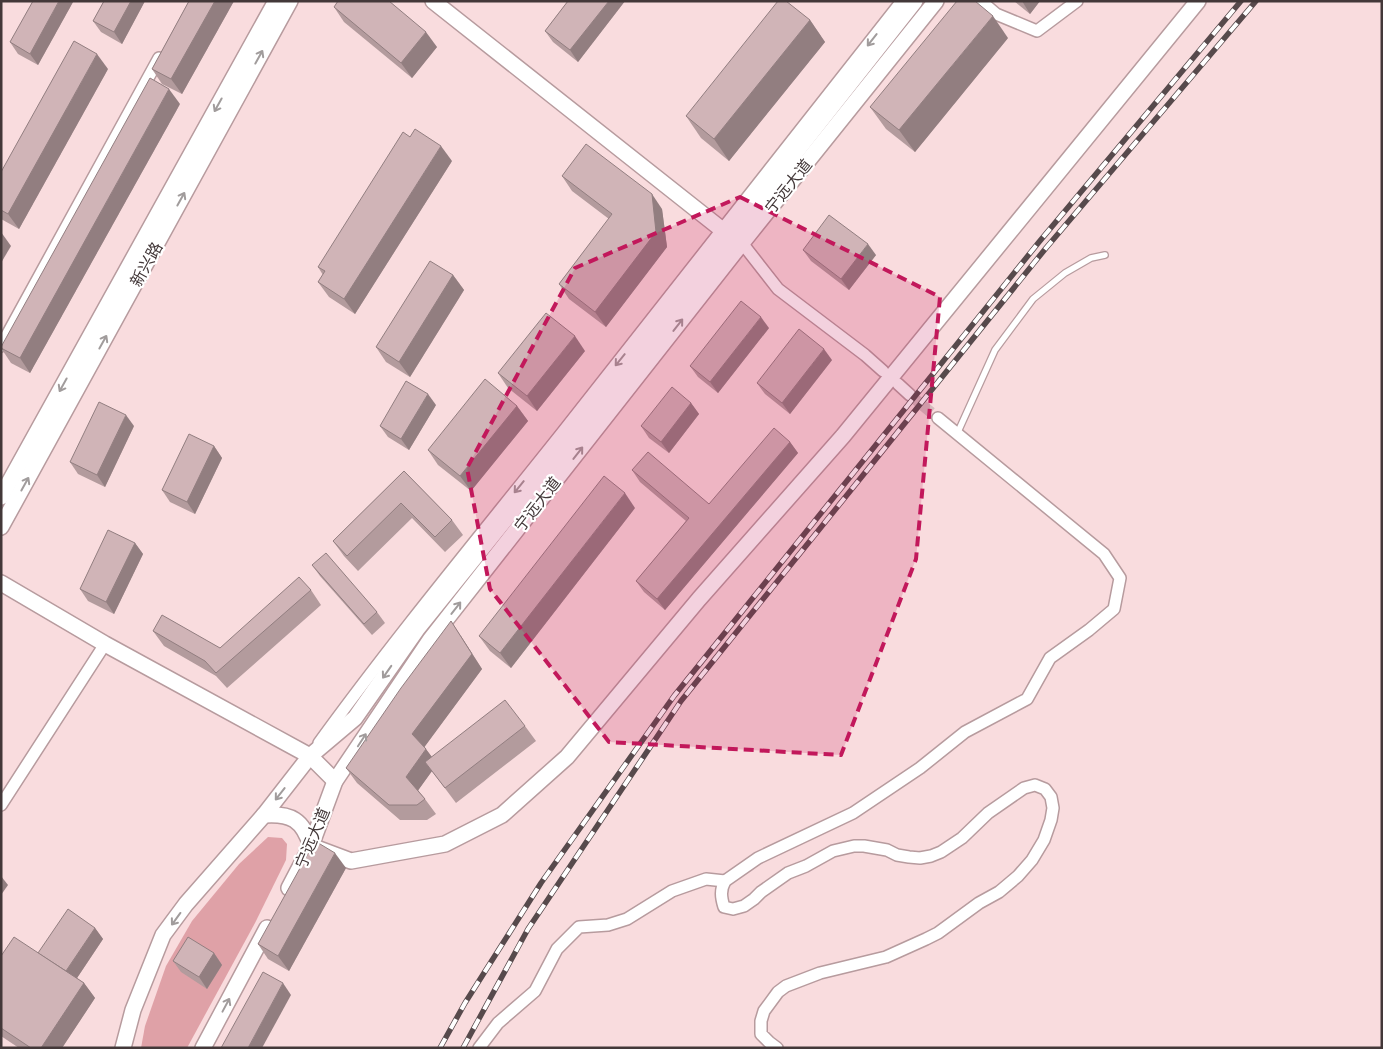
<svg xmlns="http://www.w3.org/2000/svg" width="1383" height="1049" font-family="'IBM Plex Serif','Noto Sans SC',serif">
	<rect width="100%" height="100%" fill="#f9dcde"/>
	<!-- green -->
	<polygon fill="#dfa1a7" points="268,837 282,838 287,844 286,860 255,923 187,1048 141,1048 145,1026 166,966 192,921 239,864"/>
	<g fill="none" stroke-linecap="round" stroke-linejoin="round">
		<!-- street-tunnel -->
		<polyline stroke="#d5bbbd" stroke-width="11" stroke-dasharray="11 5.5" stroke-linecap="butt" points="910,395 938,418"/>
		<defs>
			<polyline id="lane" points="957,434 995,350 1033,299 1065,273 1091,258 1105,255"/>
			<g id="street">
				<polyline points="981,1 996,14 1037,31 1077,1"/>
				<polyline points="742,243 778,289 865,355 883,371"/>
				<polyline points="1,346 159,58"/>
				<polyline points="898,384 910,395"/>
				<path d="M319,743C396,637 480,536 562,433C676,290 789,146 902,1"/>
				<polyline points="1,805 105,644"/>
				<polyline points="479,1048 498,1023 535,991 557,949 579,927 608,925 627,919 672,891 706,879 725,881"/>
				<path d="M777,1048L769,1042L761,1034V1021L764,1011L778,992L786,986L820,973L886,957L926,939L938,933L979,903L999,892L1018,876L1032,860L1044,840L1051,820L1053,808L1051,797L1045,789L1035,785L1024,788L988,813L962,838L941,852L931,856L920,858L909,857L897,855L887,850L864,846H854L833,851L806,866L788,873L761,892L754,899L744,906L733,909L724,907C721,897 720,890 725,881L758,858L853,813L920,768L965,732L1027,699L1050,658L1089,630L1114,609L1120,578L1104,554L938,418"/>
			</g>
			<g id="secondary">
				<polyline points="433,1 730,236 737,240"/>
				<polyline points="1,497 276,1"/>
				<polyline points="1,527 290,1"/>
				<polyline points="1,583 105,644 310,756 335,781"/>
				<path d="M264,815C291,813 303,820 311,846L351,861L445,844L502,815L567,757L699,599L843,436L1198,1"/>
				<polyline points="289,888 311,846 335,781 430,640 742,243 936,1"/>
				<polyline points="123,1048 133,1010 163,935 186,904 264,815 310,756 355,718 418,628 584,422 730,236 915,1"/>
				<polyline points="203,1048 267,928"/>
			</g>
		</defs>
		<!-- lane casing -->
		<use href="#lane" stroke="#b79b9e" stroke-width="8"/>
		<!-- street casing -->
		<use href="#street" stroke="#b79b9e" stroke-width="14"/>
		<!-- secondary casing -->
		<use href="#secondary" stroke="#b79b9e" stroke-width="18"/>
		<!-- lane -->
		<use href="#lane" stroke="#fff" stroke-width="5.5"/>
		<!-- street -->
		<use href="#street" stroke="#fff" stroke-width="11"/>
		<!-- secondary -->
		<use href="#secondary" stroke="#fff" stroke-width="15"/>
		<defs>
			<g id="rail">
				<polyline points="440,1048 465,1003 541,883 674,696 1039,242 1241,1"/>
				<polyline points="463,1048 528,929 681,701 1046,248 1256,1"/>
			</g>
		</defs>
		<!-- rail casing -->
		<use href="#rail" stroke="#574a4c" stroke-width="5.5"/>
		<!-- rail -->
		<use href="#rail" stroke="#fff" stroke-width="4" stroke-dasharray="11" stroke-linecap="butt"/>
	</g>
	<!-- wall -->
	<g fill="#b39b9d">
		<polygon points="104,1 145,1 122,44 101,32 93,21"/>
		<polygon points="189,1 234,1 182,94 162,84 152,69"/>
		<polygon points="568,1 625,1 578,62 553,42 545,31"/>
		<polygon points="1014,1 1040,1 1030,14"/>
		<polygon points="73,2 38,65 18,54 10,42"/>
		<polygon points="334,7 437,47 412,78 344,22"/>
		<polygon points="810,20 825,42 729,161 701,138 686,116"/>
		<polygon points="1008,38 915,152 886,129 870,107"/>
		<polygon points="108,69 19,229 1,219 1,172"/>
		<polygon points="180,104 30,373 11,363 1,348"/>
		<polygon points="452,161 355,314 329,297 318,282 323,275 318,267"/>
		<polygon points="562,176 662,209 667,247 606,327 569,299 559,284 609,219 572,191"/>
		<polygon points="803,250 876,255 849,290 811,261"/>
		<polygon points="453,275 464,290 410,377 386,362 376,347"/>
		<polygon points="769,328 718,393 698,377 690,366"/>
		<polygon points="585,351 537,411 508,388 498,373"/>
		<polygon points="832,360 790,414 765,394 757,383"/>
		<polygon points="691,403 699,414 669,453 649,438 641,426"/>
		<polygon points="436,405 409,450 388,437 380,426"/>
		<polygon points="517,406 528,421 471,491 438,465 428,450"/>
		<polygon points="134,426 105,487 78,474 70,462"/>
		<polygon points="790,442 798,453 665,610 644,592 636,581 686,521 640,482 632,470 709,504"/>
		<polygon points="214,446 222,458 195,514 170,502 162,490"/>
		<polygon points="404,471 452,520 463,535 445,552 412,518 358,571 344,556 333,541"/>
		<polygon points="635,508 511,668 490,651 479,636"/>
		<polygon points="135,543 143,554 114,614 88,601 80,589"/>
		<polygon points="312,565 377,612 385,623 372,635 320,576"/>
		<polygon points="311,590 321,605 227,688 216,676 164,646 153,631 220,648"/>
		<polygon points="461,636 482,669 424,747 432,757 525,726 536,741 456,803 432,771 418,790 425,799 436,814 427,820 400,820 357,783 346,768"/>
		<polygon points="346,868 289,971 268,959 258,944"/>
		<polygon points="95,928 103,939 77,978 84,983 95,998 62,1048 19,1048 1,1036 1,956 38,953"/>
		<polygon points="214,953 222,965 207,989 181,972 173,961"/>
	</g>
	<!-- shaded-wall -->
	<g fill="#927e80">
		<polygon points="59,1 73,2 38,65 30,54"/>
		<polygon points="131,1 145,1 122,44 114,32"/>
		<polygon points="215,1 234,1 182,94 171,79"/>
		<polygon points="609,1 625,1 578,62 570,50"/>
		<polygon points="1022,1 1040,1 1030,14"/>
		<polygon points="993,16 1008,38 915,152 899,130"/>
		<polygon points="810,20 825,42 729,161 714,139"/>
		<polygon points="426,32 437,47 412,78 401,63"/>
		<polygon points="97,54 108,69 19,229 8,214"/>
		<polygon points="169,89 180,104 30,373 20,358"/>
		<polygon points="441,146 452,161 355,314 344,299"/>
		<polygon points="652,194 662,209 667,247 606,327 595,312"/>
		<polygon points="1,232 11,246 1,263"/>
		<polygon points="868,244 876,255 849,290 841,279"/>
		<polygon points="453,275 464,290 410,377 399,362"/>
		<polygon points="761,317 769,328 718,393 710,382"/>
		<polygon points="575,336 585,351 537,411 527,396"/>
		<polygon points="824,349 832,360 790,414 782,403"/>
		<polygon points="428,394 436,405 409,450 401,439"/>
		<polygon points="691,403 699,414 669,453 661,442"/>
		<polygon points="517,406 528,421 471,491 460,476"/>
		<polygon points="126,415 134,426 105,487 97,475"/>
		<polygon points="790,442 798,453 665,610 657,599"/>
		<polygon points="214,446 222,458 195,514 187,502"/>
		<polygon points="625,493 635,508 511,668 500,653"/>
		<polygon points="135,543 143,554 114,614 106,602"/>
		<polygon points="451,621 482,669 423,749 412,734"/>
		<polygon points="426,749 437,764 425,762 432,771 417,792 406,777"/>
		<polygon points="335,853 346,868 289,971 278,956"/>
		<polygon points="1,876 8,885 1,895"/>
		<polygon points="95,928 103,939 73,984 65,973"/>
		<polygon points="214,953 222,965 207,989 199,977"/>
		<polygon points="84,983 95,998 62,1048 41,1048"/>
		<polygon points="283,983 291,995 262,1048 248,1048"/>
	</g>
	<!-- building -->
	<g fill="#d0b4b7" stroke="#927e80">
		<polygon points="33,1 59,1 30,54 10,42"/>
		<polygon points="104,1 131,1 114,32 93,21"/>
		<polygon points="189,1 215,1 171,79 152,69"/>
		<polygon points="338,1 389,1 426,32 401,63 334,7"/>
		<polygon points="568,1 609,1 570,50 545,31"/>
		<polygon points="778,1 786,1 810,20 714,139 686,116"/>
		<polygon points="957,1 975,1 993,16 899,130 870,107"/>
		<polygon points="74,41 97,54 8,214 1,210 1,172"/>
		<polygon points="150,78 169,89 20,358 1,348 1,347"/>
		<polygon points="415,129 441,146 344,299 318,282 325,271 318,267 403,132 410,137"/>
		<polygon points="586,144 652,194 656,232 595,312 559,284 612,214 562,176"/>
		<polygon points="829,215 868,244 841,279 803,250"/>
		<polygon points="430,261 453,275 399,362 376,347"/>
		<polygon points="741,301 761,317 710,382 690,366"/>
		<polygon points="546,313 575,336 527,396 498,373"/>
		<polygon points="799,329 824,349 782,403 757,383"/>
		<polygon points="485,379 517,406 460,476 428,450"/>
		<polygon points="406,381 428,394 401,439 380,426"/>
		<polygon points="672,387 691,403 661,442 641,426"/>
		<polygon points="99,402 126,415 97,475 70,462"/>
		<polygon points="774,428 790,442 657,599 636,581 689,518 632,470 648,452 709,504"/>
		<polygon points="189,434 214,446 187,502 162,490"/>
		<polygon points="404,471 452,520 435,537 401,503 347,556 333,541"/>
		<polygon points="604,476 625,493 500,653 479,636"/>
		<polygon points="108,530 135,543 106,602 80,589"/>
		<polygon points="326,553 377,612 364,624 312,565"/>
		<polygon points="299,577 311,590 216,673 205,661 153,631 162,615 220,648"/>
		<polygon points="451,621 472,654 412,734 426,749 406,777 425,799 417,805 389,805 346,768 401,688"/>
		<polygon points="505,700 525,726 445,788 425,762"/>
		<polygon points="315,841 335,853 278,956 258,944"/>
		<polygon points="68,909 95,928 66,971 38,953"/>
		<polygon points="14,937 84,983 41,1048 31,1048 1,1028 1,956"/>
		<polygon points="188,937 214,953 199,977 173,961"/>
		<polygon points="263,972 283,983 248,1048 221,1048"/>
	</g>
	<!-- one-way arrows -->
	<defs><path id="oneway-shaft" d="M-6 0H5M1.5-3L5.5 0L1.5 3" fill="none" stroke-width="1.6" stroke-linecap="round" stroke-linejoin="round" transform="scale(1.25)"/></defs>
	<g stroke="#a19c9c">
		<use href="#oneway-shaft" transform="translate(872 40) rotate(128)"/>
		<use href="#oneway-shaft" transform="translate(259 57) rotate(-61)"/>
		<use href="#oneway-shaft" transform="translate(218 105) rotate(119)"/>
		<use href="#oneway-shaft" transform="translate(181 199) rotate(-61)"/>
		<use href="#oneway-shaft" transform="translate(678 325) rotate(-52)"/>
		<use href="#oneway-shaft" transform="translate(103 342) rotate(-61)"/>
		<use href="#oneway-shaft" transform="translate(620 360) rotate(129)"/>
		<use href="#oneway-shaft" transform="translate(63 385) rotate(119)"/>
		<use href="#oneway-shaft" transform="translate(578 453) rotate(-52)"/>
		<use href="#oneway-shaft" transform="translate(25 484) rotate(-61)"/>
		<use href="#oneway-shaft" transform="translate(519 487) rotate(129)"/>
		<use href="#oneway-shaft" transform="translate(456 608) rotate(-52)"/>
		<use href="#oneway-shaft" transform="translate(387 672) rotate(125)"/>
		<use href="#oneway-shaft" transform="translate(362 740) rotate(-57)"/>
		<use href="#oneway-shaft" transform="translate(280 794) rotate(128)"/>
		<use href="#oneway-shaft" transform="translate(176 919) rotate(126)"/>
		<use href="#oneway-shaft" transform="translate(226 1005) rotate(-62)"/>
	</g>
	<!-- marked area -->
	<path fill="#c2185b" fill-opacity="0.2" stroke="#c2185b" stroke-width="4" stroke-dasharray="10 6" stroke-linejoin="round" d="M740,197L940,297L916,559L841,755L609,742L490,589L467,468L575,268Z"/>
	<g text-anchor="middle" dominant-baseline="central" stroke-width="4.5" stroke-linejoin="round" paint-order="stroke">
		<!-- street labels -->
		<g font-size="16" fill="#433839" stroke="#fff">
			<text transform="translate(788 186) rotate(-51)">宁远大道</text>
			<text transform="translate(146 264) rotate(-61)">新兴路</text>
			<text transform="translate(537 504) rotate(-52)">宁远大道</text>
			<text transform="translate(312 838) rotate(-67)">宁远大道</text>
		</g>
	</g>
	<!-- border -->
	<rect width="1383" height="1049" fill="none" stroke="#433839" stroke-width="5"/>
</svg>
